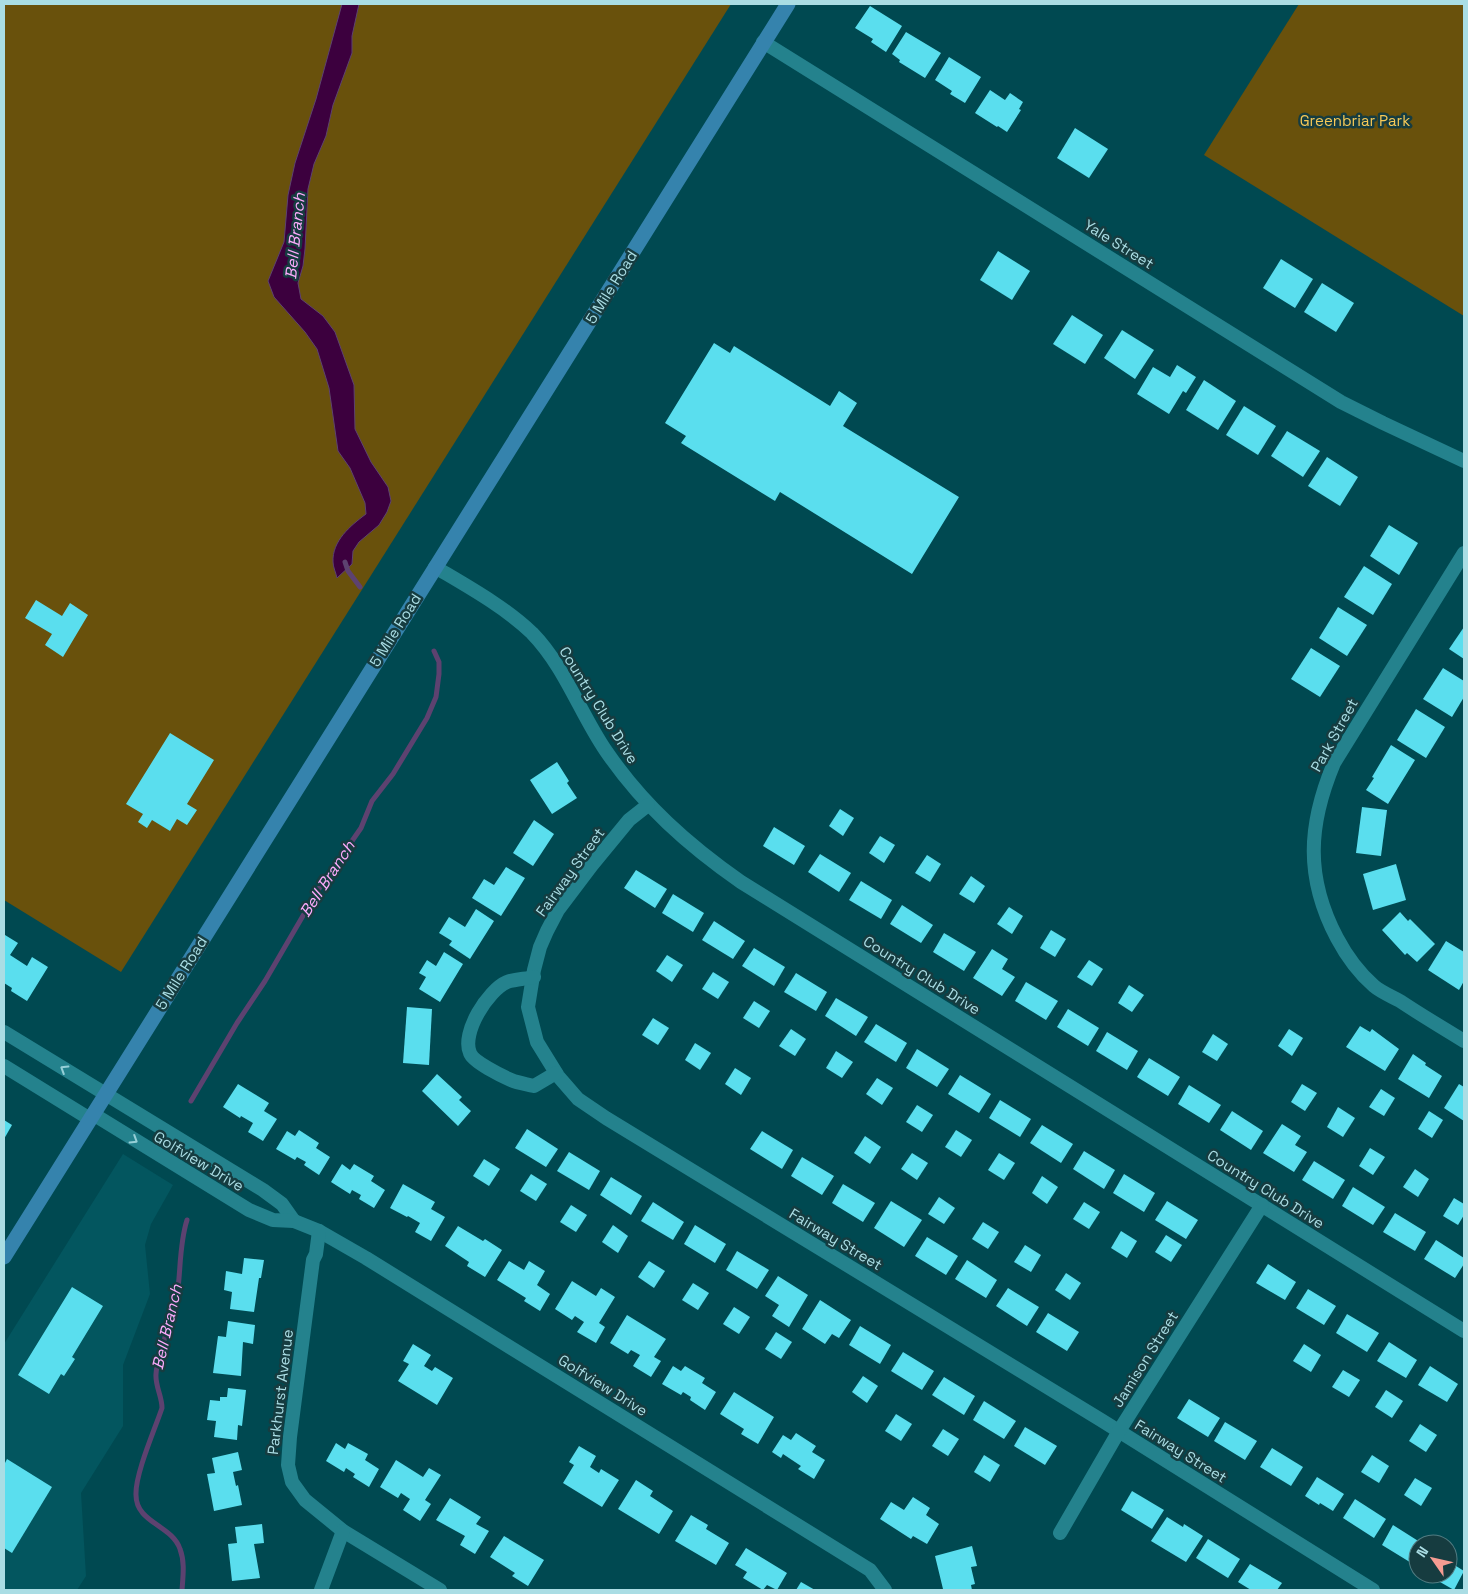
<svg xmlns="http://www.w3.org/2000/svg" width="1468" height="1594" font-family="'Space Grotesk',sans-serif">
	<rect width="100%" height="100%" fill="#004951"/>
	<!-- built -->
	<polygon fill="#03565f" points="123,1154 173,1185 151,1224 145,1245 150,1294 123,1365 123,1426 81,1493 86,1576 77,1590 4,1590 4,1344"/>
	<!-- green -->
	<g fill="#69510c">
		<polygon points="4,4 731,4 121,972 4,900"/>
		<polygon points="1299,4 1464,4 1464,316 1204,155"/>
	</g>
	<!-- water -->
	<path fill="#3c003e" stroke="#5d4270" d="M342,4H359L352,36V53L333,105L326,136L314,164L308,189L305,249L303,266L298,283L301,299L323,316L335,332L354,385L355,429L371,462L388,487L391,501L387,512L379,525L359,542L353,551L352,564L337,578C336,573 333,567 333,562C332,541 350,526 366,514L365,503L350,468L338,451L329,388L317,349L305,332L274,297L268,281L284,242L288,195L295,163L316,99Z"/>
	<g fill="none" stroke-linecap="round" stroke-linejoin="round">
		<!-- stream -->
		<g stroke="#5d4270" stroke-width="5">
			<polyline points="345,562 348,571 360,587"/>
			<polyline points="191,1101 237,1023 265,981 318,890 361,828 372,801 393,774 427,718 436,697 439,674 439,662 434,651"/>
			<path d="M182,1590C183,1576 185,1562 180,1549C172,1525 136,1523 136,1495C135,1474 155,1429 162,1408C162,1396 155,1386 156,1374C158,1347 173,1323 177,1296C181,1271 179,1245 187,1220"/>
		</g>
	</g>
	<!-- building -->
	<g fill="#5adeee">
		<polygon points="870,6 902,26 886,52 871,42 873,39 855,28"/>
		<polygon points="906,32 941,53 925,78 899,62 900,60 892,54"/>
		<polygon points="949,57 981,77 965,103 950,94 952,91 935,80"/>
		<polygon points="990,90 1005,100 1010,93 1023,102 1019,109 1021,110 1007,132 998,126 997,127 975,113"/>
		<polygon points="1075,128 1108,149 1089,178 1057,158"/>
		<polygon points="998,251 1030,271 1012,300 980,280"/>
		<polygon points="1281,259 1313,279 1295,308 1263,288"/>
		<polygon points="1322,283 1354,303 1336,332 1304,312"/>
		<polygon points="1072,315 1103,335 1085,364 1053,344"/>
		<polygon points="1122,330 1154,350 1135,379 1104,358"/>
		<polygon points="714,343 730,353 734,346 830,406 839,391 857,403 843,426 959,497 912,574 780,492 775,501 681,443 686,436 665,423"/>
		<polygon points="1177,365 1196,377 1186,393 1183,391 1169,414 1137,394 1153,367 1170,377"/>
		<polygon points="1204,380 1236,401 1218,430 1186,410"/>
		<polygon points="1244,406 1276,426 1258,455 1226,435"/>
		<polygon points="1287,431 1320,451 1303,477 1271,456"/>
		<polygon points="1327,457 1358,477 1340,506 1308,486"/>
		<polygon points="1389,525 1418,543 1399,575 1370,556"/>
		<polygon points="1364,566 1392,584 1373,615 1344,597"/>
		<polygon points="36,600 62,616 70,603 88,615 63,657 45,645 52,634 25,618"/>
		<polygon points="1338,607 1367,625 1347,656 1319,638"/>
		<polygon points="1464,627 1464,659 1449,649"/>
		<polygon points="1311,648 1340,666 1320,697 1291,679"/>
		<polygon points="1443,668 1464,681 1464,697 1452,717 1423,699"/>
		<polygon points="1416,709 1445,727 1426,758 1397,740"/>
		<polygon points="170,733 214,760 187,804 197,810 187,825 177,819 170,831 152,820 147,828 138,822 143,814 126,804"/>
		<polygon points="1391,745 1415,760 1388,804 1366,790 1374,778 1372,777"/>
		<polygon points="557,762 569,781 567,783 577,798 552,814 530,780"/>
		<polygon points="1362,807 1387,810 1381,856 1356,853"/>
		<polygon points="840,809 854,818 843,836 829,826"/>
		<polygon points="534,820 554,834 533,866 513,853"/>
		<polygon points="774,827 805,846 794,865 763,846"/>
		<polygon points="880,836 895,845 884,863 869,853"/>
		<polygon points="820,854 851,873 839,892 808,872"/>
		<polygon points="927,855 941,864 930,882 915,873"/>
		<polygon points="1396,864 1406,900 1373,910 1363,874"/>
		<polygon points="506,867 525,878 501,916 472,898 484,879 494,885"/>
		<polygon points="636,870 667,889 655,908 624,888"/>
		<polygon points="971,876 985,886 974,903 959,894"/>
		<polygon points="861,881 892,900 881,919 849,900"/>
		<polygon points="673,894 704,913 693,932 662,913"/>
		<polygon points="902,905 933,925 921,943 890,924"/>
		<polygon points="1009,907 1023,916 1012,934 997,924"/>
		<polygon points="476,909 494,921 470,959 449,945 452,941 439,933 449,917 465,927"/>
		<polygon points="1400,912 1408,921 1410,919 1435,944 1417,962 1407,953 1405,955 1382,930"/>
		<polygon points="714,921 745,941 733,959 702,940"/>
		<polygon points="1051,930 1066,939 1055,957 1040,948"/>
		<polygon points="944,933 976,952 964,971 933,952"/>
		<polygon points="5,935 18,943 10,955 27,966 32,957 48,967 27,1001 11,991 12,988 4,983"/>
		<polygon points="1446,941 1464,952 1464,981 1459,990 1428,970"/>
		<polygon points="754,948 785,967 774,986 742,966"/>
		<polygon points="992,949 1008,959 1002,969 1015,977 1002,996 973,978"/>
		<polygon points="444,952 463,964 440,1002 419,989 426,977 419,973 427,960 436,966"/>
		<polygon points="667,955 683,965 672,982 656,971"/>
		<polygon points="1089,960 1103,969 1092,986 1077,977"/>
		<polygon points="713,972 729,982 718,999 702,989"/>
		<polygon points="796,973 827,992 816,1011 784,992"/>
		<polygon points="1026,982 1058,1001 1046,1020 1015,1001"/>
		<polygon points="1129,985 1144,995 1132,1012 1118,1003"/>
		<polygon points="836,998 868,1017 856,1036 825,1016"/>
		<polygon points="754,1001 770,1011 759,1028 743,1018"/>
		<polygon points="407,1007 432,1009 429,1065 403,1063"/>
		<polygon points="1068,1009 1099,1028 1088,1046 1057,1027"/>
		<polygon points="653,1018 669,1028 658,1045 642,1035"/>
		<polygon points="876,1024 907,1043 896,1062 864,1042"/>
		<polygon points="1360,1026 1370,1032 1372,1029 1399,1049 1385,1071 1346,1047"/>
		<polygon points="791,1029 806,1039 795,1056 779,1046"/>
		<polygon points="1289,1029 1303,1038 1292,1056 1278,1046"/>
		<polygon points="1107,1032 1138,1051 1127,1070 1096,1051"/>
		<polygon points="1213,1034 1228,1044 1217,1061 1202,1052"/>
		<polygon points="695,1043 711,1053 700,1070 685,1060"/>
		<polygon points="917,1049 949,1069 937,1087 906,1068"/>
		<polygon points="836,1051 853,1062 842,1078 826,1068"/>
		<polygon points="1413,1054 1426,1063 1425,1065 1442,1076 1429,1098 1398,1079"/>
		<polygon points="1149,1058 1180,1077 1168,1096 1137,1077"/>
		<polygon points="735,1068 751,1078 741,1095 725,1084"/>
		<polygon points="437,1074 462,1097 459,1100 471,1111 458,1126 422,1091"/>
		<polygon points="960,1075 991,1094 979,1113 948,1094"/>
		<polygon points="877,1078 893,1088 882,1105 866,1094"/>
		<polygon points="238,1084 269,1103 264,1111 277,1119 263,1141 248,1132 253,1123 241,1116 240,1118 223,1107"/>
		<polygon points="1302,1084 1317,1093 1305,1111 1291,1102"/>
		<polygon points="1459,1084 1464,1087 1464,1121 1444,1108"/>
		<polygon points="1189,1085 1221,1105 1209,1123 1178,1104"/>
		<polygon points="1381,1089 1395,1098 1384,1116 1369,1107"/>
		<polygon points="1000,1100 1031,1119 1020,1137 989,1118"/>
		<polygon points="917,1105 933,1115 922,1132 906,1122"/>
		<polygon points="1338,1107 1355,1118 1343,1137 1327,1127"/>
		<polygon points="1232,1111 1263,1131 1251,1150 1220,1130"/>
		<polygon points="1429,1111 1443,1120 1432,1138 1418,1129"/>
		<polygon points="4,1120 12,1125 4,1139"/>
		<polygon points="1282,1124 1301,1136 1295,1145 1307,1152 1294,1172 1263,1153"/>
		<polygon points="1042,1125 1073,1144 1061,1163 1030,1143"/>
		<polygon points="527,1129 558,1149 546,1167 515,1148"/>
		<polygon points="299,1130 319,1143 316,1148 330,1157 319,1175 304,1165 306,1162 297,1157 295,1160 276,1149 287,1131 295,1136"/>
		<polygon points="956,1130 972,1140 961,1157 945,1147"/>
		<polygon points="762,1131 793,1150 782,1169 750,1149"/>
		<polygon points="865,1136 881,1147 870,1164 854,1153"/>
		<polygon points="1370,1148 1385,1157 1373,1175 1359,1166"/>
		<polygon points="1084,1151 1115,1170 1104,1189 1073,1169"/>
		<polygon points="569,1152 600,1171 589,1190 557,1171"/>
		<polygon points="912,1153 928,1163 917,1180 901,1169"/>
		<polygon points="999,1153 1015,1163 1004,1180 988,1170"/>
		<polygon points="802,1157 834,1176 822,1195 791,1176"/>
		<polygon points="484,1159 500,1169 489,1186 473,1176"/>
		<polygon points="1314,1161 1345,1180 1333,1199 1302,1180"/>
		<polygon points="342,1164 350,1170 354,1164 374,1176 371,1181 385,1190 374,1208 359,1199 361,1195 352,1190 350,1194 331,1182"/>
		<polygon points="1415,1169 1429,1179 1418,1197 1403,1187"/>
		<polygon points="531,1174 547,1184 536,1201 520,1191"/>
		<polygon points="1124,1174 1155,1193 1144,1212 1113,1193"/>
		<polygon points="1042,1176 1058,1187 1047,1204 1032,1193"/>
		<polygon points="611,1177 642,1196 631,1215 600,1195"/>
		<polygon points="403,1184 435,1202 431,1209 445,1217 431,1241 415,1232 420,1223 408,1216 407,1217 390,1208"/>
		<polygon points="843,1184 875,1203 863,1222 832,1203"/>
		<polygon points="1353,1187 1385,1207 1373,1225 1342,1206"/>
		<polygon points="939,1197 955,1208 944,1224 928,1214"/>
		<polygon points="1454,1198 1464,1204 1464,1215 1458,1225 1443,1216"/>
		<polygon points="891,1201 922,1220 904,1247 874,1228"/>
		<polygon points="1167,1201 1198,1220 1186,1239 1155,1220"/>
		<polygon points="653,1202 684,1222 673,1240 641,1221"/>
		<polygon points="1084,1202 1100,1212 1089,1229 1073,1219"/>
		<polygon points="571,1205 587,1215 576,1232 560,1222"/>
		<polygon points="1395,1213 1426,1232 1415,1251 1383,1232"/>
		<polygon points="983,1222 999,1232 988,1249 972,1239"/>
		<polygon points="613,1225 628,1236 618,1253 602,1242"/>
		<polygon points="695,1225 726,1244 715,1263 684,1244"/>
		<polygon points="458,1226 483,1241 485,1239 502,1250 485,1277 467,1266 469,1262 445,1246"/>
		<polygon points="1121,1231 1137,1241 1127,1258 1111,1248"/>
		<polygon points="1166,1235 1182,1245 1171,1262 1155,1252"/>
		<polygon points="927,1237 958,1256 946,1275 915,1256"/>
		<polygon points="1436,1240 1464,1258 1464,1264 1455,1278 1424,1259"/>
		<polygon points="1025,1245 1041,1255 1031,1272 1014,1262"/>
		<polygon points="737,1251 769,1270 757,1289 726,1270"/>
		<polygon points="244,1258 264,1260 261,1278 259,1278 254,1312 230,1309 232,1292 224,1290 226,1271 242,1274"/>
		<polygon points="967,1260 997,1280 986,1298 955,1279"/>
		<polygon points="509,1261 524,1270 529,1261 545,1271 537,1285 550,1294 540,1311 524,1301 526,1298 497,1280"/>
		<polygon points="649,1261 665,1271 654,1288 638,1277"/>
		<polygon points="1268,1264 1296,1282 1285,1300 1256,1283"/>
		<polygon points="1066,1273 1081,1283 1070,1300 1055,1290"/>
		<polygon points="778,1276 808,1295 789,1327 772,1316 779,1305 765,1296"/>
		<polygon points="572,1281 596,1296 601,1288 615,1297 599,1323 605,1327 596,1343 577,1332 584,1322 575,1316 572,1320 555,1309"/>
		<polygon points="693,1283 709,1293 698,1310 682,1300"/>
		<polygon points="72,1287 103,1306 72,1357 75,1359 64,1376 61,1374 49,1394 18,1375"/>
		<polygon points="1008,1288 1039,1307 1027,1326 996,1306"/>
		<polygon points="1308,1289 1336,1306 1324,1325 1296,1308"/>
		<polygon points="820,1300 851,1320 839,1338 832,1334 825,1344 802,1329"/>
		<polygon points="734,1307 750,1317 739,1334 723,1324"/>
		<polygon points="1048,1313 1079,1332 1067,1351 1036,1332"/>
		<polygon points="1347,1314 1379,1333 1367,1352 1336,1333"/>
		<polygon points="627,1315 666,1339 654,1357 661,1361 651,1377 633,1366 640,1355 631,1350 628,1354 610,1343"/>
		<polygon points="228,1321 255,1325 253,1344 243,1342 241,1376 213,1373 218,1336 226,1337"/>
		<polygon points="860,1326 891,1345 880,1364 849,1345"/>
		<polygon points="776,1332 792,1342 781,1359 765,1349"/>
		<polygon points="1389,1342 1417,1360 1406,1378 1377,1361"/>
		<polygon points="413,1344 431,1355 424,1366 432,1371 435,1367 453,1378 437,1405 398,1381 409,1364 403,1361"/>
		<polygon points="1304,1344 1321,1355 1311,1372 1293,1361"/>
		<polygon points="903,1352 934,1371 922,1390 891,1371"/>
		<polygon points="673,1366 681,1371 685,1366 705,1378 702,1383 716,1392 705,1410 690,1400 691,1397 683,1392 681,1395 662,1384"/>
		<polygon points="1430,1366 1458,1384 1447,1402 1418,1385"/>
		<polygon points="1343,1370 1360,1380 1349,1397 1332,1387"/>
		<polygon points="863,1376 878,1386 867,1403 852,1392"/>
		<polygon points="944,1377 975,1396 964,1415 932,1395"/>
		<polygon points="228,1388 246,1390 242,1426 238,1425 237,1440 214,1437 216,1421 207,1420 210,1400 220,1401 220,1397 227,1397"/>
		<polygon points="1386,1390 1403,1401 1392,1418 1375,1407"/>
		<polygon points="734,1392 774,1417 758,1444 741,1434 744,1429 720,1414"/>
		<polygon points="1189,1399 1220,1418 1208,1437 1177,1418"/>
		<polygon points="984,1401 1016,1421 1004,1439 973,1420"/>
		<polygon points="896,1414 912,1424 901,1441 885,1431"/>
		<polygon points="1225,1422 1257,1441 1245,1460 1214,1441"/>
		<polygon points="1420,1424 1437,1435 1426,1452 1409,1441"/>
		<polygon points="1025,1427 1057,1446 1045,1465 1014,1446"/>
		<polygon points="943,1429 959,1439 948,1456 932,1446"/>
		<polygon points="796,1433 816,1446 812,1452 825,1460 814,1479 798,1469 801,1466 783,1454 781,1458 772,1452 783,1435 791,1440"/>
		<polygon points="336,1443 345,1449 348,1443 368,1454 365,1460 379,1469 369,1487 353,1477 355,1474 346,1468 344,1472 326,1461"/>
		<polygon points="579,1446 596,1456 590,1467 599,1473 601,1469 619,1480 602,1507 563,1483 574,1465 569,1462"/>
		<polygon points="1272,1448 1303,1467 1291,1486 1260,1467"/>
		<polygon points="238,1452 242,1470 233,1472 236,1486 238,1485 242,1505 214,1511 207,1474 215,1473 212,1458"/>
		<polygon points="984,1455 1000,1465 990,1482 974,1472"/>
		<polygon points="1372,1455 1389,1466 1379,1483 1361,1472"/>
		<polygon points="7,1459 52,1487 12,1553 4,1548 4,1465"/>
		<polygon points="396,1460 423,1477 429,1468 441,1475 425,1500 431,1504 420,1521 403,1510 410,1499 401,1493 398,1498 380,1487"/>
		<polygon points="1317,1477 1344,1494 1333,1511 1320,1503 1319,1505 1305,1496"/>
		<polygon points="1415,1478 1432,1488 1421,1506 1404,1495"/>
		<polygon points="636,1480 653,1491 650,1496 673,1511 659,1534 618,1509"/>
		<polygon points="1132,1491 1164,1510 1152,1529 1121,1510"/>
		<polygon points="913,1497 930,1508 926,1515 939,1524 927,1544 913,1536 911,1539 880,1519 891,1502 904,1510"/>
		<polygon points="450,1498 481,1517 476,1524 489,1531 475,1554 460,1545 465,1536 436,1520"/>
		<polygon points="1355,1499 1386,1519 1374,1538 1343,1518"/>
		<polygon points="691,1515 708,1525 706,1529 729,1543 716,1565 675,1541"/>
		<polygon points="1167,1517 1183,1527 1184,1524 1203,1536 1186,1562 1151,1541"/>
		<polygon points="262,1524 264,1543 254,1544 260,1578 232,1581 228,1544 237,1543 235,1527"/>
		<polygon points="1393,1525 1423,1544 1418,1544 1418,1556 1413,1564 1382,1545"/>
		<polygon points="504,1536 544,1560 528,1586 512,1576 515,1573 490,1557"/>
		<polygon points="1208,1539 1240,1559 1228,1578 1196,1558"/>
		<polygon points="972,1546 977,1566 971,1567 975,1584 971,1585 972,1590 939,1590 943,1589 935,1556"/>
		<polygon points="746,1548 787,1573 777,1590 767,1585 763,1590 743,1578 747,1572 735,1565"/>
		<polygon points="1448,1561 1464,1571 1454,1590 1426,1574 1448,1574"/>
		<polygon points="1250,1564 1282,1583 1277,1590 1251,1590 1238,1582"/>
		<polygon points="801,1582 815,1590 796,1590"/>
	</g>
	<g fill="none" stroke-linecap="round" stroke-linejoin="round">
		<!-- street -->
		<g stroke="#24828d" stroke-width="14">
			<polyline points="763,42 1341,402 1383,423 1464,461"/>
			<path d="M1464,553L1334,763C1308,825 1305,877 1337,938C1346,955 1359,973 1374,986C1381,992 1391,996 1400,1001C1421,1015 1443,1028 1464,1041"/>
			<path d="M435,567C467,586 505,607 532,633C565,667 580,713 606,751C643,805 688,845 741,882L1464,1331"/>
			<polyline points="648,805 629,820 592,865 558,910 547,931 540,947 534,970 528,1007 537,1042 558,1076 578,1099 606,1118 1101,1420 1373,1590"/>
			<path d="M534,977C525,979 515,979 507,982C488,990 461,1033 470,1053C473,1062 502,1076 511,1080C518,1083 526,1084 534,1086L556,1073"/>
			<polyline points="4,1032 263,1190 282,1204 294,1221"/>
			<polyline points="4,1066 90,1119"/>
			<polyline points="93,1114 249,1210 273,1220 294,1221 319,1231 366,1258 870,1570 885,1590"/>
			<polyline points="319,1231 316,1254 313,1260 290,1437 288,1465 292,1482 305,1500 343,1531 440,1590"/>
			<polyline points="1060,1533 1119,1431 1262,1205"/>
			<polyline points="321,1590 343,1531"/>
		</g>
		<!-- secondary -->
		<polyline stroke="#3583ad" stroke-width="15" points="4,1257 788,4"/>
	</g>
	<!-- one-way arrows -->
	<defs><path id="oneway-chevron" d="M-2-3.5L2.5 0L-2 3.5" fill="none" stroke-width="1.6" stroke-linecap="round" stroke-linejoin="round" transform="scale(1.25)"/></defs>
	<g stroke="#96cfd7">
		<use href="#oneway-chevron" transform="translate(64 1069) rotate(-148)"/>
		<use href="#oneway-chevron" transform="translate(134 1140) rotate(32)"/>
	</g>
	<g text-anchor="middle" dominant-baseline="central" stroke-width="5" stroke-linejoin="round" paint-order="stroke">
		<!-- park labels -->
		<g font-size="15" fill="#f7c957" stroke="#163c40">
			<text x="1355" y="120">Greenbriar Park</text>
		</g>
		<!-- street labels -->
		<g font-size="15" fill="#aadde4" stroke="#163c40">
			<text transform="translate(1119 244) rotate(32)">Yale Street</text>
			<text transform="translate(611 287) rotate(-58)">5 Mile Road</text>
			<text transform="translate(395 630) rotate(-58)">5 Mile Road</text>
			<text transform="translate(599 705) rotate(58)">Country Club Drive</text>
			<text transform="translate(1334 735) rotate(-61)">Park Street</text>
			<text transform="translate(570 872) rotate(-54)">Fairway Street</text>
			<text transform="translate(181 973) rotate(-58)">5 Mile Road</text>
			<text transform="translate(922 975) rotate(32)">Country Club Drive</text>
			<text transform="translate(199 1161) rotate(31)">Golfview Drive</text>
			<text transform="translate(1266 1189) rotate(32)">Country Club Drive</text>
			<text transform="translate(836 1239) rotate(31)">Fairway Street</text>
			<text transform="translate(1145 1359) rotate(-58)">Jamison Street</text>
			<text transform="translate(603 1385) rotate(32)">Golfview Drive</text>
			<text transform="translate(280 1392) rotate(-83)">Parkhurst Avenue</text>
			<text transform="translate(1181 1451) rotate(32)">Fairway Street</text>
		</g>
		<!-- water labels -->
		<g font-size="16" font-style="italic" fill="#fdabfc" stroke="#163c40">
			<text transform="translate(295 236) rotate(-84)">Bell Branch</text>
			<text transform="translate(327 879) rotate(-57)">Bell Branch</text>
			<text transform="translate(167 1327) rotate(-77)">Bell Branch</text>
		</g>
	</g>
	<!-- border -->
	<rect width="1468" height="1594" fill="none" stroke="#aadde4" stroke-width="10"/>
	<!-- north arrow -->
	<g transform="translate(1433 1559) rotate(304)"><circle r="24" fill="#163c40" stroke="#517c82"/>
	<path d="M0-4L9 19L0 12L-9 19Z" fill="#f59c92"/>
	<text y="-8" font-size="14" font-weight="bold" text-anchor="middle" fill="#aadde4">N</text>
	</g>
</svg>
